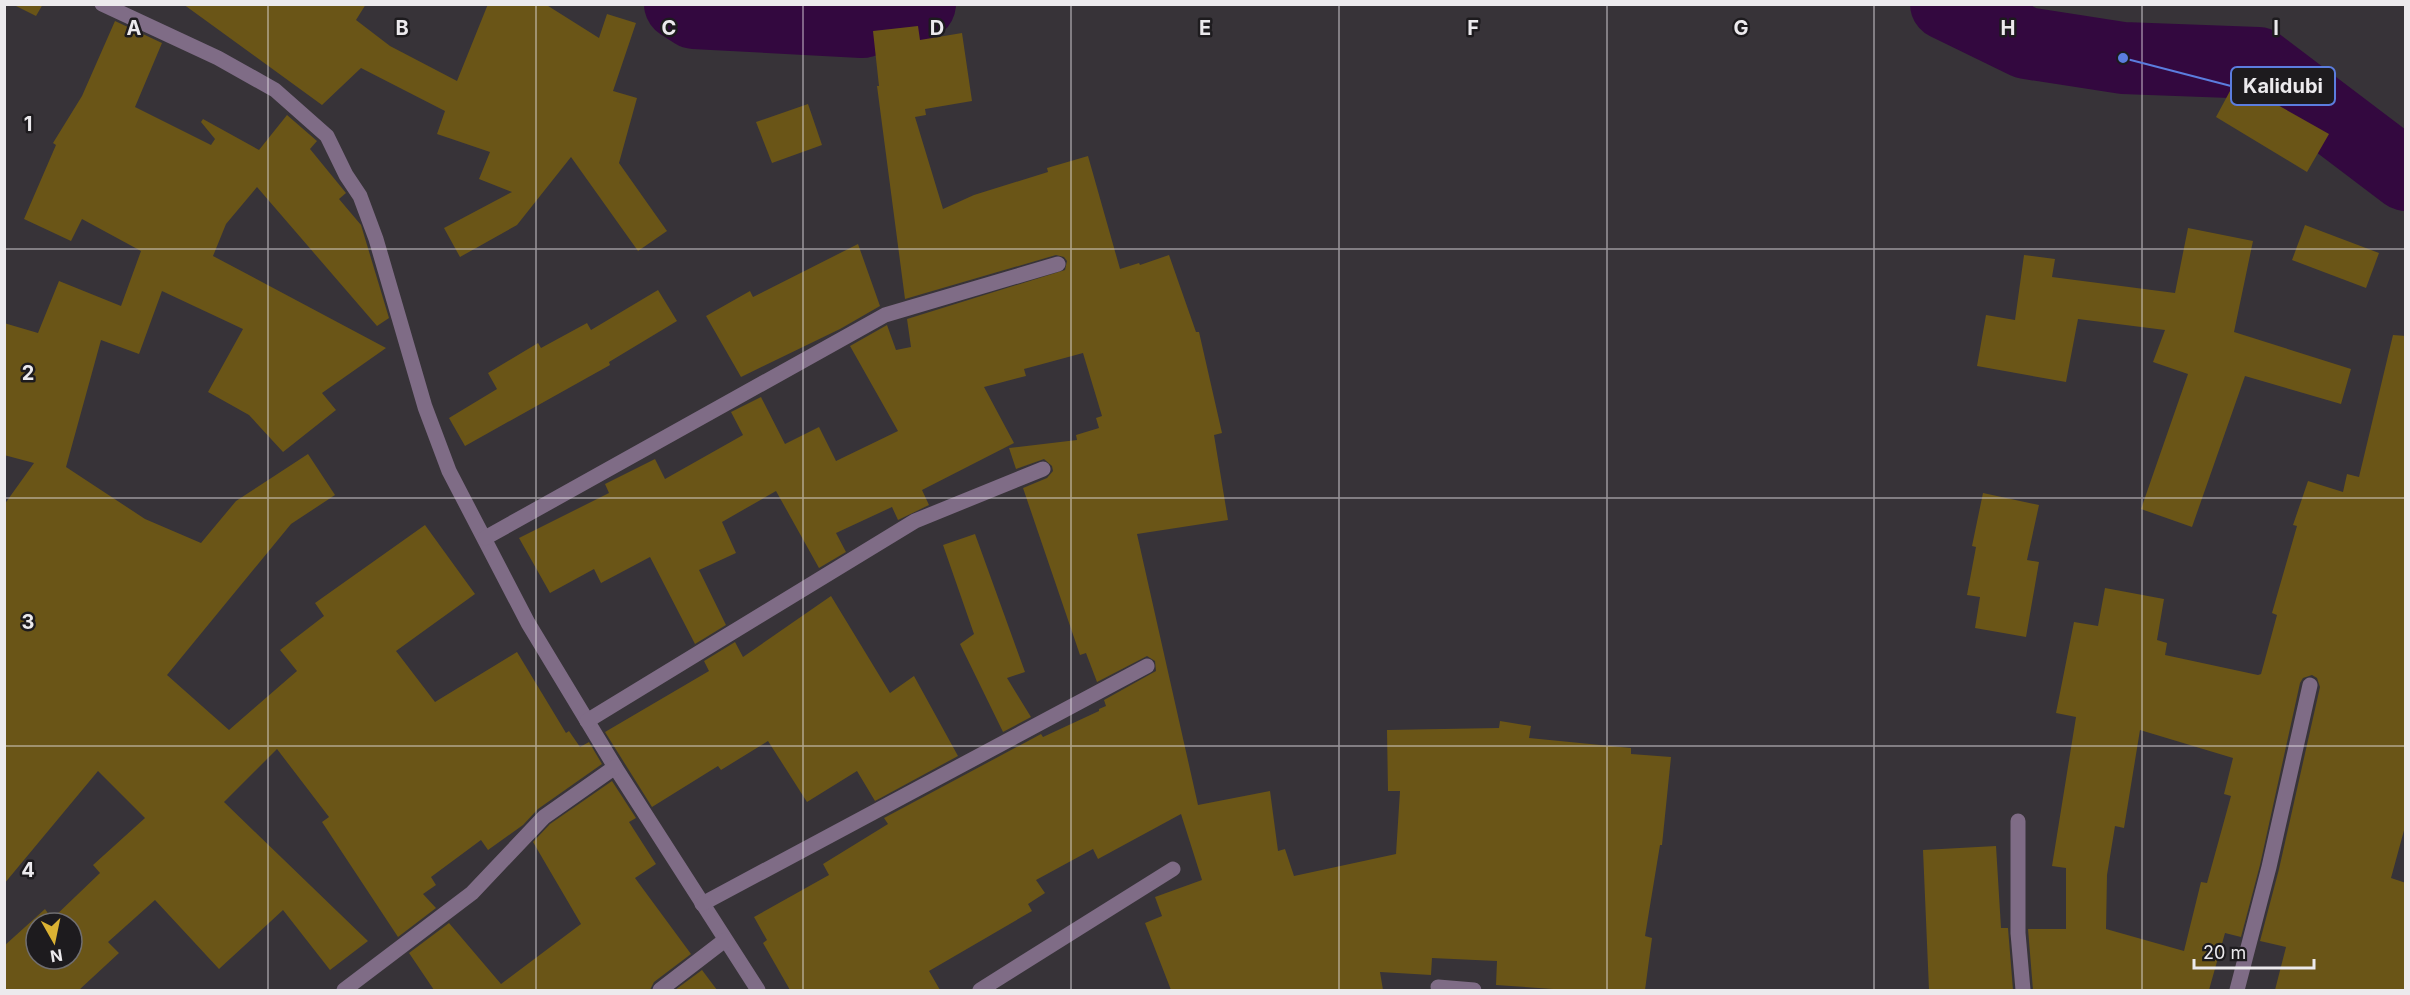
<svg xmlns="http://www.w3.org/2000/svg" width="2410" height="995" font-family="Inter,sans-serif">
	<rect width="100%" height="100%" fill="#373338"/>
	<g fill="none" stroke-linecap="round" stroke-linejoin="round">
		<!-- river -->
		<g stroke="#33083f" stroke-width="72">
			<polyline points="680,4 694,13 862,22 920,4"/>
			<polyline points="1946,4 2026,43 2123,58 2258,63 2406,175"/>
		</g>
	</g>
	<!-- building -->
	<g fill="#6a5517" fill-rule="evenodd">
		<polygon points="12,4 43,4 36,16"/>
		<polygon points="183,4 366,4 356,20 390,46 457,81 488,4 545,4 599,38 607,14 636,23 613,91 637,98 619,163 667,231 638,251 571,157 517,225 460,257 444,228 512,192 479,179 490,152 437,134 445,111 361,68 322,105"/>
		<path d="M115,21L162,43L135,107L211,145L215,139L201,122L203,119L259,150L287,115L317,141L310,149L346,193L339,199L361,225L389,318L377,326L257,187L226,224L213,256L386,348L322,393L336,410L283,452L249,415L208,392L243,329L162,291L139,354L101,340L66,467L145,519L201,543L236,501L308,454L335,495L291,524L167,675L229,730L297,671L280,650L324,616L315,603L425,525L475,594L396,651L435,702L517,652L566,733L569,731L580,747L589,742L602,764L538,809L523,825L488,850L481,840L431,877L436,885L423,894L436,908L398,937L322,822L329,817L277,749L224,802L368,941L330,970L283,910L219,969L155,900L108,942L119,953L79,990H4V946L45,909L52,919L100,873L93,865L145,818L98,771L4,884V505L34,463L4,455V323L38,333L59,281L121,306L141,251L82,219L71,241L24,219L56,145L53,143L82,96ZM36,923H72V959H36Z"/>
		<polygon points="918,26 920,40 962,33 972,101 925,109 926,115 915,117 943,209 974,195 1048,172 1047,168 1088,156 1120,269 1139,263 1140,265 1169,255 1196,332 1199,332 1222,433 1214,435 1228,520 1137,534 1198,805 1270,791 1278,851 1285,849 1294,876 1396,854 1400,791 1388,791 1387,730 1499,728 1500,721 1531,726 1529,738 1631,748 1631,754 1671,757 1662,845 1660,845 1645,936 1652,938 1645,990 1568,990 1496,985 1497,961 1432,958 1431,975 1380,972 1383,990 1171,990 1145,923 1162,916 1155,897 1202,880 1181,814 1098,859 1093,849 1036,880 1045,893 1028,904 1032,911 929,971 940,990 790,990 763,943 767,940 754,917 829,875 823,864 888,824 884,818 1041,734 1043,737 1099,711 1099,709 1106,706 1104,700 1156,671 1155,661 1147,656 1097,682 1086,653 1080,655 1023,488 1047,478 1053,471 1052,466 1044,459 1016,469 1009,448 1077,440 1076,435 1099,428 1096,418 1102,416 1083,353 1024,369 1026,376 984,387 1014,443 922,490 929,505 898,520 892,507 836,533 846,552 819,568 776,491 722,522 736,553 699,570 726,625 695,644 650,557 601,583 594,569 550,593 519,538 609,493 605,484 655,459 665,479 743,435 731,412 761,397 785,444 819,427 836,461 898,431 850,346 887,325 896,350 911,347 907,319 1065,270 1067,261 1064,257 1056,255 905,299 877,86 879,86 873,31"/>
		<polygon points="2237,78 2268,96 2267,99 2329,134 2307,172 2216,117"/>
		<polygon points="808,104 822,145 772,163 756,122"/>
		<polygon points="2305,225 2379,253 2366,288 2292,260"/>
		<polygon points="2188,228 2253,241 2234,332 2351,369 2341,404 2245,376 2192,527 2141,509 2188,374 2153,362 2165,330 2078,319 2066,382 1977,366 1986,315 2015,320 2024,255 2055,259 2052,277 2175,293"/>
		<polygon points="858,244 880,306 840,329 741,377 706,316 750,291 753,297"/>
		<polygon points="658,290 677,321 609,362 610,365 465,446 449,418 497,389 488,373 538,343 541,348 587,323 591,330"/>
		<path d="M2393,335L2406,336V823L2391,878L2406,883V990H2275L2286,947L2260,941L2279,869L2320,687L2317,678L2312,675L2303,678L2300,683L2260,865L2241,937L2225,933L2209,990H2033L2028,929H2066V868L2052,866L2076,717L2056,713L2074,622L2098,626L2105,588L2164,599L2157,640L2167,643L2165,655L2258,675L2261,674L2277,615L2272,613L2297,526L2293,525L2308,481L2343,492L2347,474L2359,477ZM2140,730L2233,758L2224,794L2231,796L2207,883L2201,882L2184,951L2106,929L2107,875L2115,826L2124,828Z"/>
		<polygon points="1983,493 2039,505 2027,560 2039,562 2026,637 1975,628 1980,597 1967,595 1976,547 1972,546"/>
		<polygon points="975,534 1025,672 1007,678 1031,717 1003,732 960,644 974,634 943,545"/>
		<polygon points="831,596 890,693 914,676 958,756 875,801 857,771 807,802 768,741 721,770 718,766 652,807 605,732 709,671 704,661 735,642 743,657"/>
		<polygon points="612,781 636,818 629,822 656,864 635,878 691,954 654,982 650,990 434,990 409,953 449,923 501,984 581,924 533,842 550,824"/>
		<polygon points="1996,846 2001,928 2008,928 2013,990 1929,990 1923,850"/>
		<polygon points="702,970 717,990 675,990"/>
	</g>
	<g fill="none" stroke-linecap="round" stroke-linejoin="round">
		<!-- street -->
		<g stroke="#7f6c86" stroke-width="15">
			<polyline points="102,4 218,58 275,90 327,136 346,175 360,196 376,239 425,407 449,471 528,623 615,767 758,990"/>
			<polyline points="485,538 885,315 1058,264"/>
			<polyline points="587,721 915,521 1043,469"/>
			<polyline points="2018,821 2018,933 2023,990"/>
			<polyline points="702,904 1147,666"/>
			<polyline points="1438,987 1474,990"/>
			<polyline points="344,990 472,893 544,817 615,767"/>
			<polyline points="660,990 725,940"/>
			<polyline points="980,990 1173,869"/>
			<polyline points="2237,990 2269,867 2310,685"/>
		</g>
	</g>
	<!-- grid -->
	<path fill="none" stroke="#eceaed" stroke-width="1.5" stroke-opacity="0.55" d="M268,4V990M536,4V990M803,4V990M1071,4V990M1339,4V990M1607,4V990M1874,4V990M2142,4V990M4,249H2406M4,498H2406M4,746H2406"/>
	<g font-size="20" text-anchor="middle" font-weight="bold" fill="#eceaed" stroke="#1d1b1e" stroke-width="5" stroke-linejoin="round" paint-order="stroke">
		<text x="134" y="35">A</text>
		<text x="402" y="35">B</text>
		<text x="669" y="35">C</text>
		<text x="937" y="35">D</text>
		<text x="1205" y="35">E</text>
		<text x="1473" y="35">F</text>
		<text x="1741" y="35">G</text>
		<text x="2008" y="35">H</text>
		<text x="2276" y="35">I</text>
		<text x="28" y="131">1</text>
		<text x="28" y="380">2</text>
		<text x="28" y="629">3</text>
		<text x="28" y="877">4</text>
	</g>
	<!-- callouts -->
	<path fill="none" stroke="#5b7dde" stroke-width="2" d="M2123 58L2231 86"/>
	<circle fill="#5b7dde" stroke="#1d1b1e" stroke-width="2" cx="2123" cy="58" r="6"/>
	<rect fill="#1d1b1e" stroke="#5b7dde" stroke-width="2" x="2231" y="67" width="104" height="38" rx="6"/>
	<g font-size="20" text-anchor="middle" font-weight="bold" fill="#eceaed">
		<text x="2283" y="93">Kalidubi</text>
	</g>
	<!-- border -->
	<rect width="2410" height="995" fill="none" stroke="#eceaed" stroke-width="12"/>
	<!-- north arrow -->
	<g transform="translate(54 941) rotate(171)"><circle r="28" fill="#1d1b1e" stroke="#706e71" stroke-width="1.5"/>
	<path d="M0-4.5L10 22L0 15L-10 22Z" fill="#dbb233"/>
	<text y="-9" font-size="16" font-weight="bold" text-anchor="middle" fill="#eceaed">N</text>
	</g>
	<!-- scale -->
	<path d="M2194 959v9h120v-9" fill="none" stroke="#eceaed" stroke-width="3"/>
	<text x="2203" y="959" font-size="18" fill="#eceaed" stroke="#1d1b1e" stroke-width="4.5" paint-order="stroke">20 m</text>
</svg>
